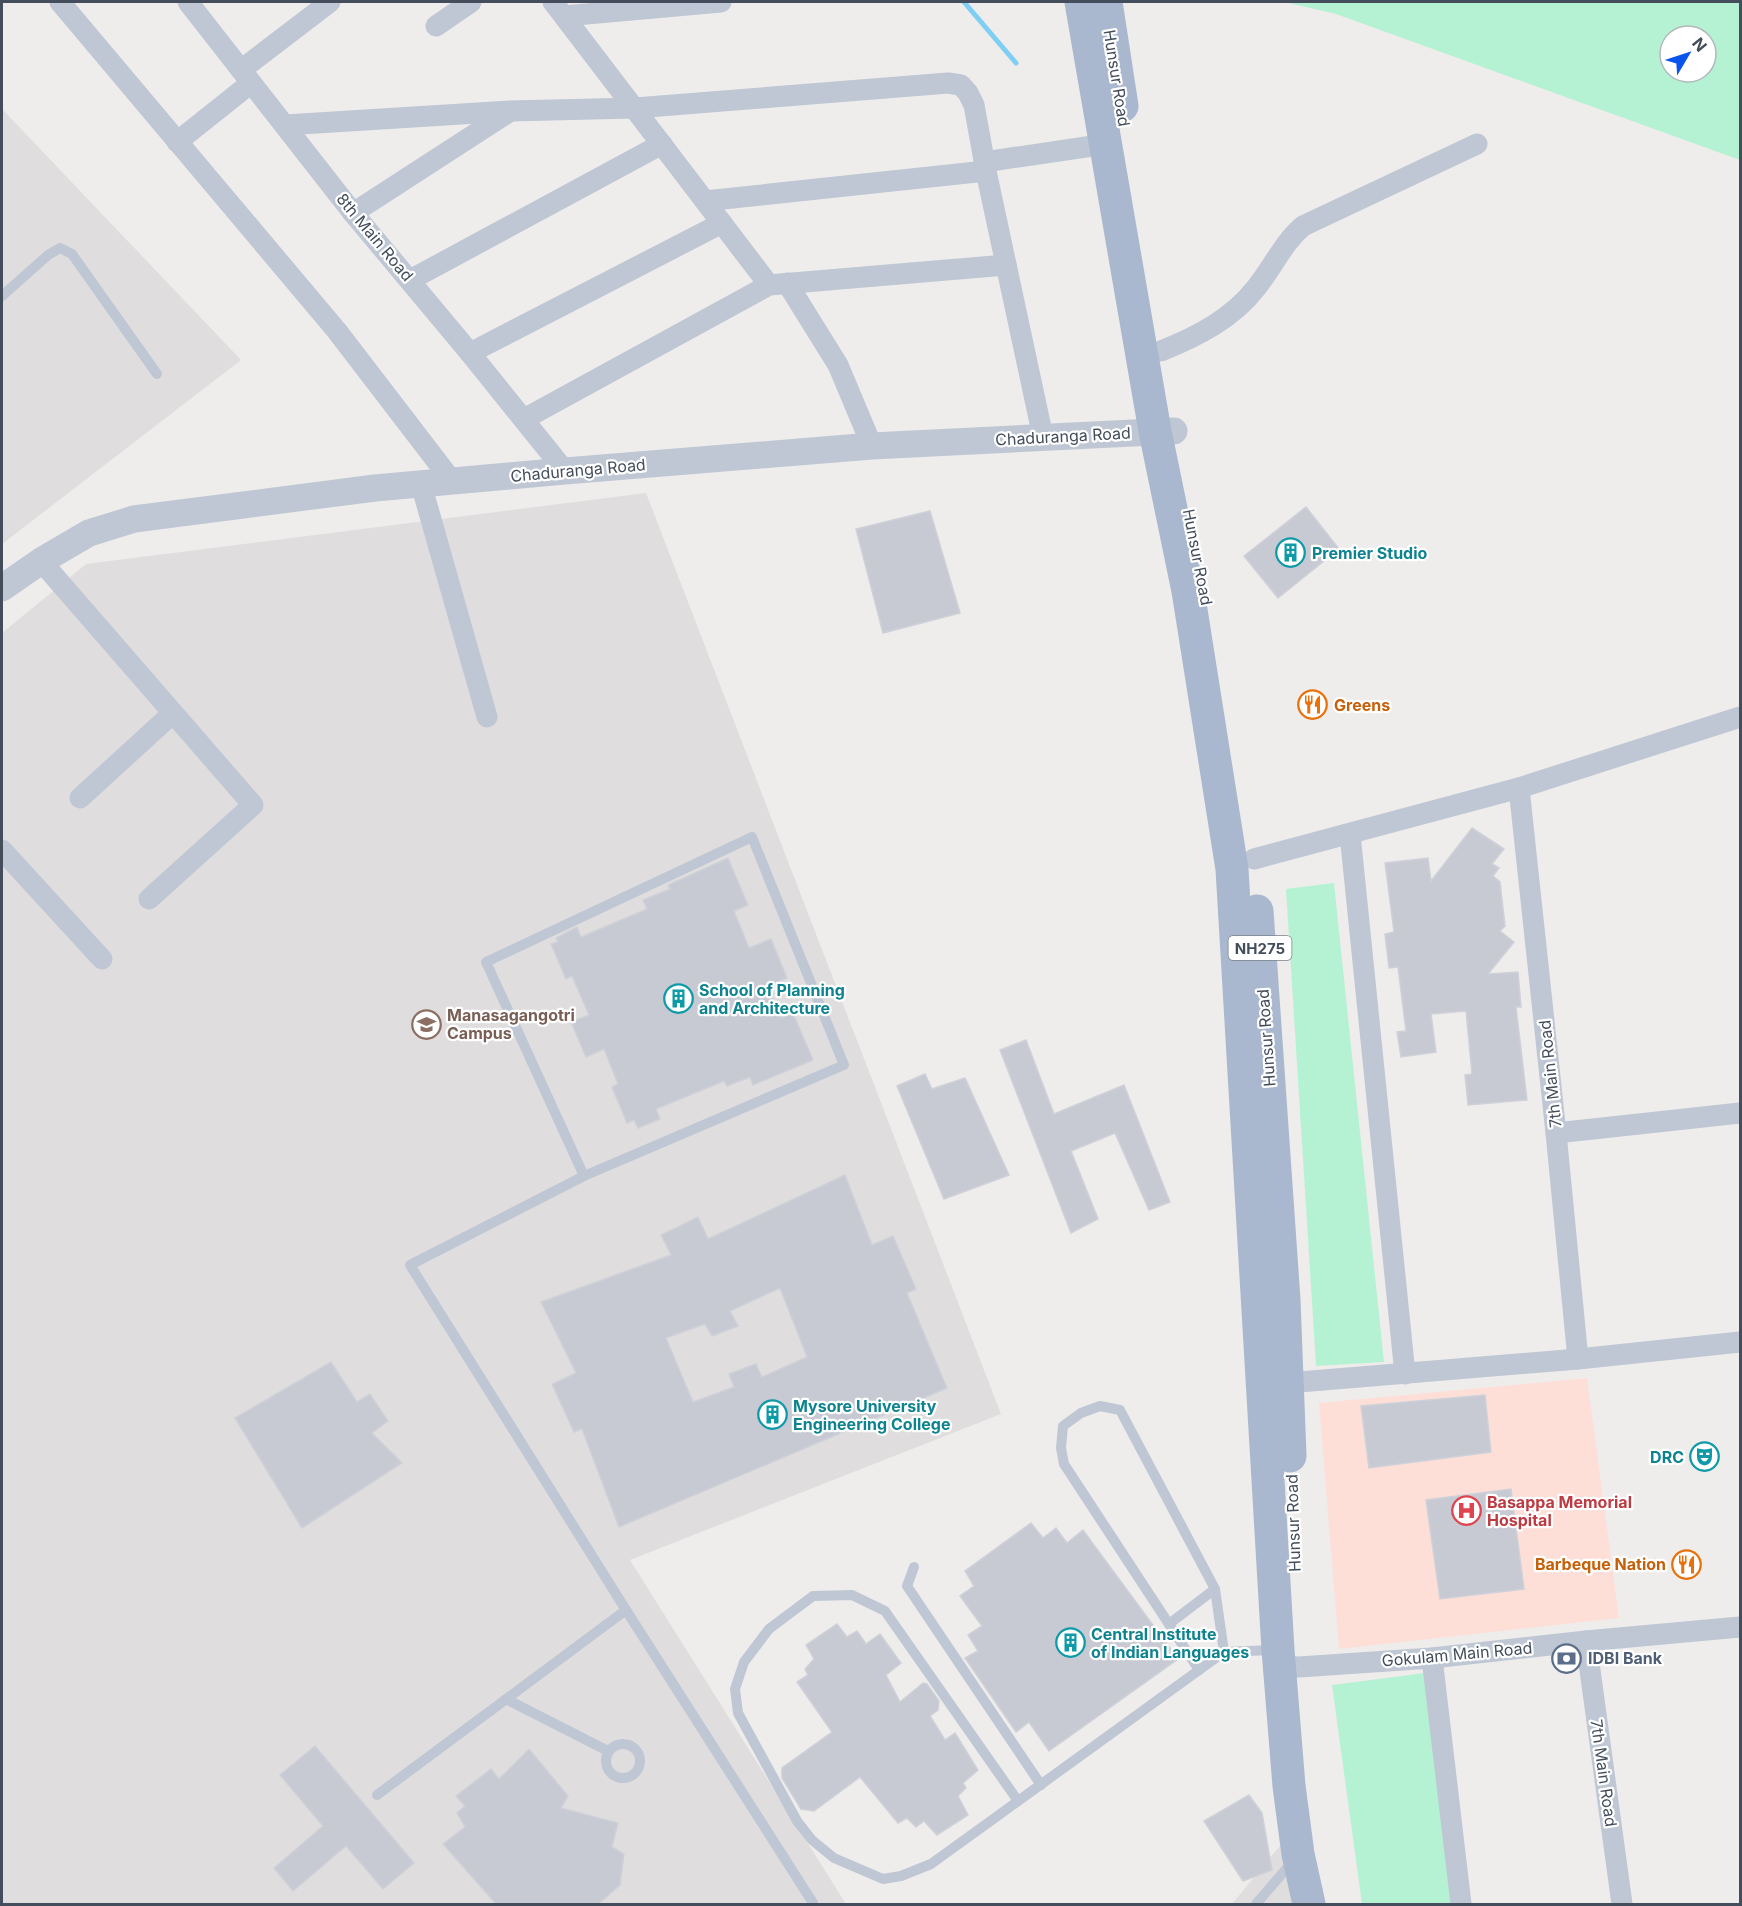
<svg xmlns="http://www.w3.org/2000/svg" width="1742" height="1906" font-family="Inter,sans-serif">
	<rect width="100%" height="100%" fill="#efecec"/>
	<!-- education -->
	<g fill="#e0ddde">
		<polygon points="2,109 241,360 2,544"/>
		<polygon points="646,493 1001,1414 630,1560 846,1904 2,1904 2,633 86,564"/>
		<polygon points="1284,1841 1297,1904 1232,1904"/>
	</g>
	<!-- medical -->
	<polygon fill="#fddfd8" points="1587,1378 1619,1618 1339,1649 1319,1403"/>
	<!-- green -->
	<g fill="#b5f2d3" fill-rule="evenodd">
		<path d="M1284,2H1740V160L1336,14ZM1670,36H1706V72H1670Z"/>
		<polygon points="1334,883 1384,1362 1316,1366 1286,889"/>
		<polygon points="1425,1673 1451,1904 1362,1904 1332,1685"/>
	</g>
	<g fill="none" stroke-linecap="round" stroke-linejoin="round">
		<!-- stream -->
		<polyline stroke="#7ecff3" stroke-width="5" points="964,2 1016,63"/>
	</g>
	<!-- building -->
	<g fill="#c7cad3" stroke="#cfd1d9" stroke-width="1.5" fill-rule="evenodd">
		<polygon points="1306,507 1339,549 1278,598 1244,556"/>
		<polygon points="930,511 960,613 883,633 856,529"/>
		<polygon points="1472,828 1504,849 1492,864 1499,868 1493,876 1500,882 1505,926 1500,931 1514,942 1488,974 1518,972 1521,1007 1516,1007 1527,1100 1468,1105 1465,1075 1472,1074 1466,1011 1431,1014 1436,1052 1401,1057 1397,1032 1406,1031 1398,967 1389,968 1385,934 1394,932 1385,863 1428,858 1431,881"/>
		<polygon points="728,858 748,905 734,911 749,948 771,939 787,978 768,986 781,1018 793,1013 813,1060 753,1085 750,1077 727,1086 724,1081 656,1109 660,1119 638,1128 634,1120 627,1123 612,1087 618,1084 604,1049 586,1057 571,1022 589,1015 572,976 566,979 551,944 558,942 556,938 577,927 581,937 647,909 643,900 670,889 668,885"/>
		<polygon points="1026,1040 1054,1114 1124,1085 1170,1202 1149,1210 1115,1133 1071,1151 1098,1219 1071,1233 1000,1050"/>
		<polygon points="925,1074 932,1089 965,1078 1009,1175 944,1199 897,1086"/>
		<path d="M845,1175L872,1245L893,1236L916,1289L907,1293L947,1388L619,1527L582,1429L574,1432L552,1384L576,1373L541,1302L671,1255L661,1235L698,1217L708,1239ZM780,1288L807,1357L762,1377L756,1364L729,1374L734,1387L693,1402L666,1338L705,1324L712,1336L738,1326L730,1311Z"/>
		<polygon points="331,1362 357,1402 370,1394 388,1421 372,1433 402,1463 302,1528 235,1418"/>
		<polygon points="1485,1395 1491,1452 1369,1468 1361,1406"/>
		<polygon points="1511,1489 1524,1589 1440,1599 1426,1500"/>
		<polygon points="1031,1523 1043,1538 1056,1528 1067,1543 1083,1530 1178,1659 1049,1751 1029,1722 1016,1732 965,1658 978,1651 968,1635 982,1626 960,1596 974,1586 965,1571"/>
		<polygon points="837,1624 847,1637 857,1631 866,1644 880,1634 901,1663 886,1675 900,1702 923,1683 927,1684 939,1701 938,1710 930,1716 945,1740 955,1733 978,1770 963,1783 966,1788 958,1796 968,1815 937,1835 924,1821 916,1827 907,1818 898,1823 860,1777 814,1811 801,1809 782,1778 782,1768 832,1732 797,1682 808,1675 805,1669 814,1659 806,1645"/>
		<polygon points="315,1746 414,1863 383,1889 346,1846 293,1891 274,1868 323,1826 280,1775"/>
		<polygon points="529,1749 568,1796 561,1808 618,1823 612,1847 624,1854 620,1885 597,1905 497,1905 443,1844 465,1827 457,1813 465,1806 456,1796 491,1769 499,1779"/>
		<polygon points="1249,1795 1262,1813 1272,1870 1243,1881 1204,1821"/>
	</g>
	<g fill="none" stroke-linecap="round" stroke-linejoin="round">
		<!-- service -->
		<g stroke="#bec7d3" stroke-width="10">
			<polyline points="2,296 48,255 60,248 72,254 157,374"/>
			<polyline points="584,1176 486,962 752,837 844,1065 584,1176 410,1265 626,1610 813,1903"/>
			<polyline points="914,1567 907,1586 1041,1785"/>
			<polyline points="1169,1624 1215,1589"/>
			<polyline points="1199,1670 1064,1464 1061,1448 1063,1426 1081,1413 1100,1406 1120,1410 1215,1589 1224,1652"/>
			<polyline points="506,1699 608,1751"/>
			<circle cx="623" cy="1761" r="17"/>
			<polyline points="377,1795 626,1610"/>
			<polyline points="1018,1801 885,1611 852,1595 813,1596 769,1629 744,1662 735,1689 738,1713 797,1821 812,1840 834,1858 883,1879 901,1876 931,1864 1224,1652 1274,1650"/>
			<polyline points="1256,1904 1293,1861"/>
		</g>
		<!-- minor -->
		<g stroke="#bec7d3" stroke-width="21">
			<polyline points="60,2 337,331 452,481"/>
			<polyline points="188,2 353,213 470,353 565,471"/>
			<polyline points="553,2 769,285"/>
			<polyline points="564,16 721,2"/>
			<polyline points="436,26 471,2"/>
			<polyline points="241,70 330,2"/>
			<polyline points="285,125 510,111 635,108 948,83 961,85 968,93 974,105 986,171 1043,437"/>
			<polyline points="177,142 251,83"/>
			<polyline points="984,162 1106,144"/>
			<polyline points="705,201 986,171"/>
			<polyline points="353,213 509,112"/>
			<polyline points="410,280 662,144"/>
			<polyline points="787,283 838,365 872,446"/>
			<path d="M1161,351C1196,337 1232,319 1256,288C1273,267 1283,243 1303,226L1477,144"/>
			<polyline points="470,353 722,223"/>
			<polyline points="524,419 769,285 1006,265"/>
			<polyline points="421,484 487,717"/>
			<polyline points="41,561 253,805 149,899"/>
			<polyline points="1519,788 1556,1133 1578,1359"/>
			<polyline points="80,798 173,713"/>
			<polyline points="1350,834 1405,1374"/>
			<polyline points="2,850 102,959"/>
			<polyline points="1254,859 1519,788 1740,717"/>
			<polyline points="1556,1133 1740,1113"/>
			<polyline points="1275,1384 1578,1359 1740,1342"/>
			<polyline points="1586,1641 1622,1904"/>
			<polyline points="1432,1658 1461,1904"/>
			<polyline points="1280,1666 1299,1667 1432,1658 1586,1641 1740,1627"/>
		</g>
		<!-- tertiary -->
		<polyline stroke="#bec7d3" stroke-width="27" points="2,588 41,561 89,533 134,519 375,488 565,471 872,446 1174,431"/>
		<!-- primary -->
		<g stroke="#a9b8ce" stroke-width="33">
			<polyline points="1081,2 1155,431 1188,591 1232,869 1278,1650 1289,1786 1298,1854 1309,1904"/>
			<polyline points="1106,2 1122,106"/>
			<polyline points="1257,911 1284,1300 1290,1456"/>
		</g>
	</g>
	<!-- icons -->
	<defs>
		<symbol id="building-ring" viewBox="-11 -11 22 22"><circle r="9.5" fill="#fff" stroke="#0f9aa8" stroke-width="1.5"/><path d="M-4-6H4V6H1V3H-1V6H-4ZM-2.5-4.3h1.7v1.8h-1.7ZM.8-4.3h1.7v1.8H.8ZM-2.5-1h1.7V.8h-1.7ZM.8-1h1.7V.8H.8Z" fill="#0f9aa8"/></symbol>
		<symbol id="restaurant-ring" viewBox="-11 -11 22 22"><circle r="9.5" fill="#fff" stroke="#e8710a" stroke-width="1.5"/><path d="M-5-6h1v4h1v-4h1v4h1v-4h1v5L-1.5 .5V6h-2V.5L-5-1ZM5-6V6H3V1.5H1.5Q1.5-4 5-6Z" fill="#e8710a"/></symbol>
		<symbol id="university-ring" viewBox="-11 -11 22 22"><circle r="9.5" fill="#fff" stroke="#8d6e63" stroke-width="1.5"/><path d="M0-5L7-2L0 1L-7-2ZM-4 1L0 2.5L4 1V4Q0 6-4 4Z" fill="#8d6e63"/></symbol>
		<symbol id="theatre-ring" viewBox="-11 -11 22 22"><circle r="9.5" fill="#fff" stroke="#0f9aa8" stroke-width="1.5"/><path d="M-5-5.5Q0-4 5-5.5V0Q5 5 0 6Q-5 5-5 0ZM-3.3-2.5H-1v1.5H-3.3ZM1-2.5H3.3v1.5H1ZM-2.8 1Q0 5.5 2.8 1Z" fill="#0f9aa8"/></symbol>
		<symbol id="hospital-ring" viewBox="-11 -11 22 22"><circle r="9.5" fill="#fff" stroke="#e0444e" stroke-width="1.5"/><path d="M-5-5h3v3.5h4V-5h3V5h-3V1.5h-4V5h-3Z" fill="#e0444e"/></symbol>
		<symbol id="bank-ring" viewBox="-11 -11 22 22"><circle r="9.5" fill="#fff" stroke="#5c6f8a" stroke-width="1.5"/><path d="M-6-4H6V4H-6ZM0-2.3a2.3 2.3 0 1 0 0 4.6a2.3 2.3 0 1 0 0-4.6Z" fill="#5c6f8a"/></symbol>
	</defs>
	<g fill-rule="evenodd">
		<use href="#building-ring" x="1274" y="536" width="33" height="33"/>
		<use href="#restaurant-ring" x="1296" y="688" width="33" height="33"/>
		<use href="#building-ring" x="662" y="982" width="33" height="33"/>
		<use href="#university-ring" x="410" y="1008" width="33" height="33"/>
		<use href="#building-ring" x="756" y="1398" width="33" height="33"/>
		<use href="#theatre-ring" x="1688" y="1440" width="33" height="33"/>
		<use href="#hospital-ring" x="1450" y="1494" width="33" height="33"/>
		<use href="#restaurant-ring" x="1670" y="1548" width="33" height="33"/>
		<use href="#building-ring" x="1054" y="1626" width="33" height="33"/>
		<use href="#bank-ring" x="1550" y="1642" width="33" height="33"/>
	</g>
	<g text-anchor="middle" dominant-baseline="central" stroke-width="4.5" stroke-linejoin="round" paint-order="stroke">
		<!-- shield labels -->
		<rect fill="#fff" stroke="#7b828c" stroke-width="1.5" x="1228.5" y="936" width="63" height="24" rx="4.5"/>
		<g font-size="15" font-weight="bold" fill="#434d5b">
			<text x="1260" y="948">NH275</text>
		</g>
		<!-- street labels -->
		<g font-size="16" fill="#434d5b" stroke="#fff">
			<text transform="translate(1117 78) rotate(81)">Hunsur Road</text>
			<text transform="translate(375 237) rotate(50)">8th Main Road</text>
			<text transform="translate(1063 436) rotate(-3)">Chaduranga Road</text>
			<text transform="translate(578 470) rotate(-5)">Chaduranga Road</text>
			<text transform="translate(1198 557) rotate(79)">Hunsur Road</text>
			<text transform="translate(1266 1038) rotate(-94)">Hunsur Road</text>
			<text transform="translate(1550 1074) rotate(-96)">7th Main Road</text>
			<text transform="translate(1293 1523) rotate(-92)">Hunsur Road</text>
			<text transform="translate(1457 1654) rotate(-5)">Gokulam Main Road</text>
			<text transform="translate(1604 1773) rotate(82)">7th Main Road</text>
		</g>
		<!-- culture labels -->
		<g font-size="16" font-weight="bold" fill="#0d838f" stroke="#fff" text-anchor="start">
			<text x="1312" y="553">Premier Studio</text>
			<text x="699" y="990">School of Planning<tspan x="699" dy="18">and Architecture</tspan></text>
			<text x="793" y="1406">Mysore University<tspan x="793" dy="18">Engineering College</tspan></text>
			<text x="1684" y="1457" text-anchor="end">DRC</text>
			<text x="1091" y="1634">Central Institute<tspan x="1091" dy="18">of Indian Languages</tspan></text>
		</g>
		<!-- food labels -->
		<g font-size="16" font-weight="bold" fill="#c56008" stroke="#fff" text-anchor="start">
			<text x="1334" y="705">Greens</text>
			<text x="1666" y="1564" text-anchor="end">Barbeque Nation</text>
		</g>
		<!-- education labels -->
		<g font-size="16" font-weight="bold" fill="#785e54" stroke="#fff" text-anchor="start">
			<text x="447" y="1015">Manasagangotri<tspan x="447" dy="18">Campus</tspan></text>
		</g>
		<!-- health labels -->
		<g font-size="16" font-weight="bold" fill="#be3a42" stroke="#fff" text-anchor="start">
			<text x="1487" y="1502">Basappa Memorial<tspan x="1487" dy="18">Hospital</tspan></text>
		</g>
		<!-- service labels -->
		<g font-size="16" font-weight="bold" fill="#4e5e75" stroke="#fff" text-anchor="start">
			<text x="1588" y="1658">IDBI Bank</text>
		</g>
	</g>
	<!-- border -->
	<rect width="1742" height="1906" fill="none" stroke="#434d5b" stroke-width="6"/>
	<!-- north arrow -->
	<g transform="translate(1688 54) rotate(51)"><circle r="28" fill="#ffffff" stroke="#b4b8bd" stroke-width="1.5"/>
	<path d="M0-4.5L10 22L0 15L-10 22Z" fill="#0955ec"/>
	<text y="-9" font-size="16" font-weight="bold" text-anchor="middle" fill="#434d5b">N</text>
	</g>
</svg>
